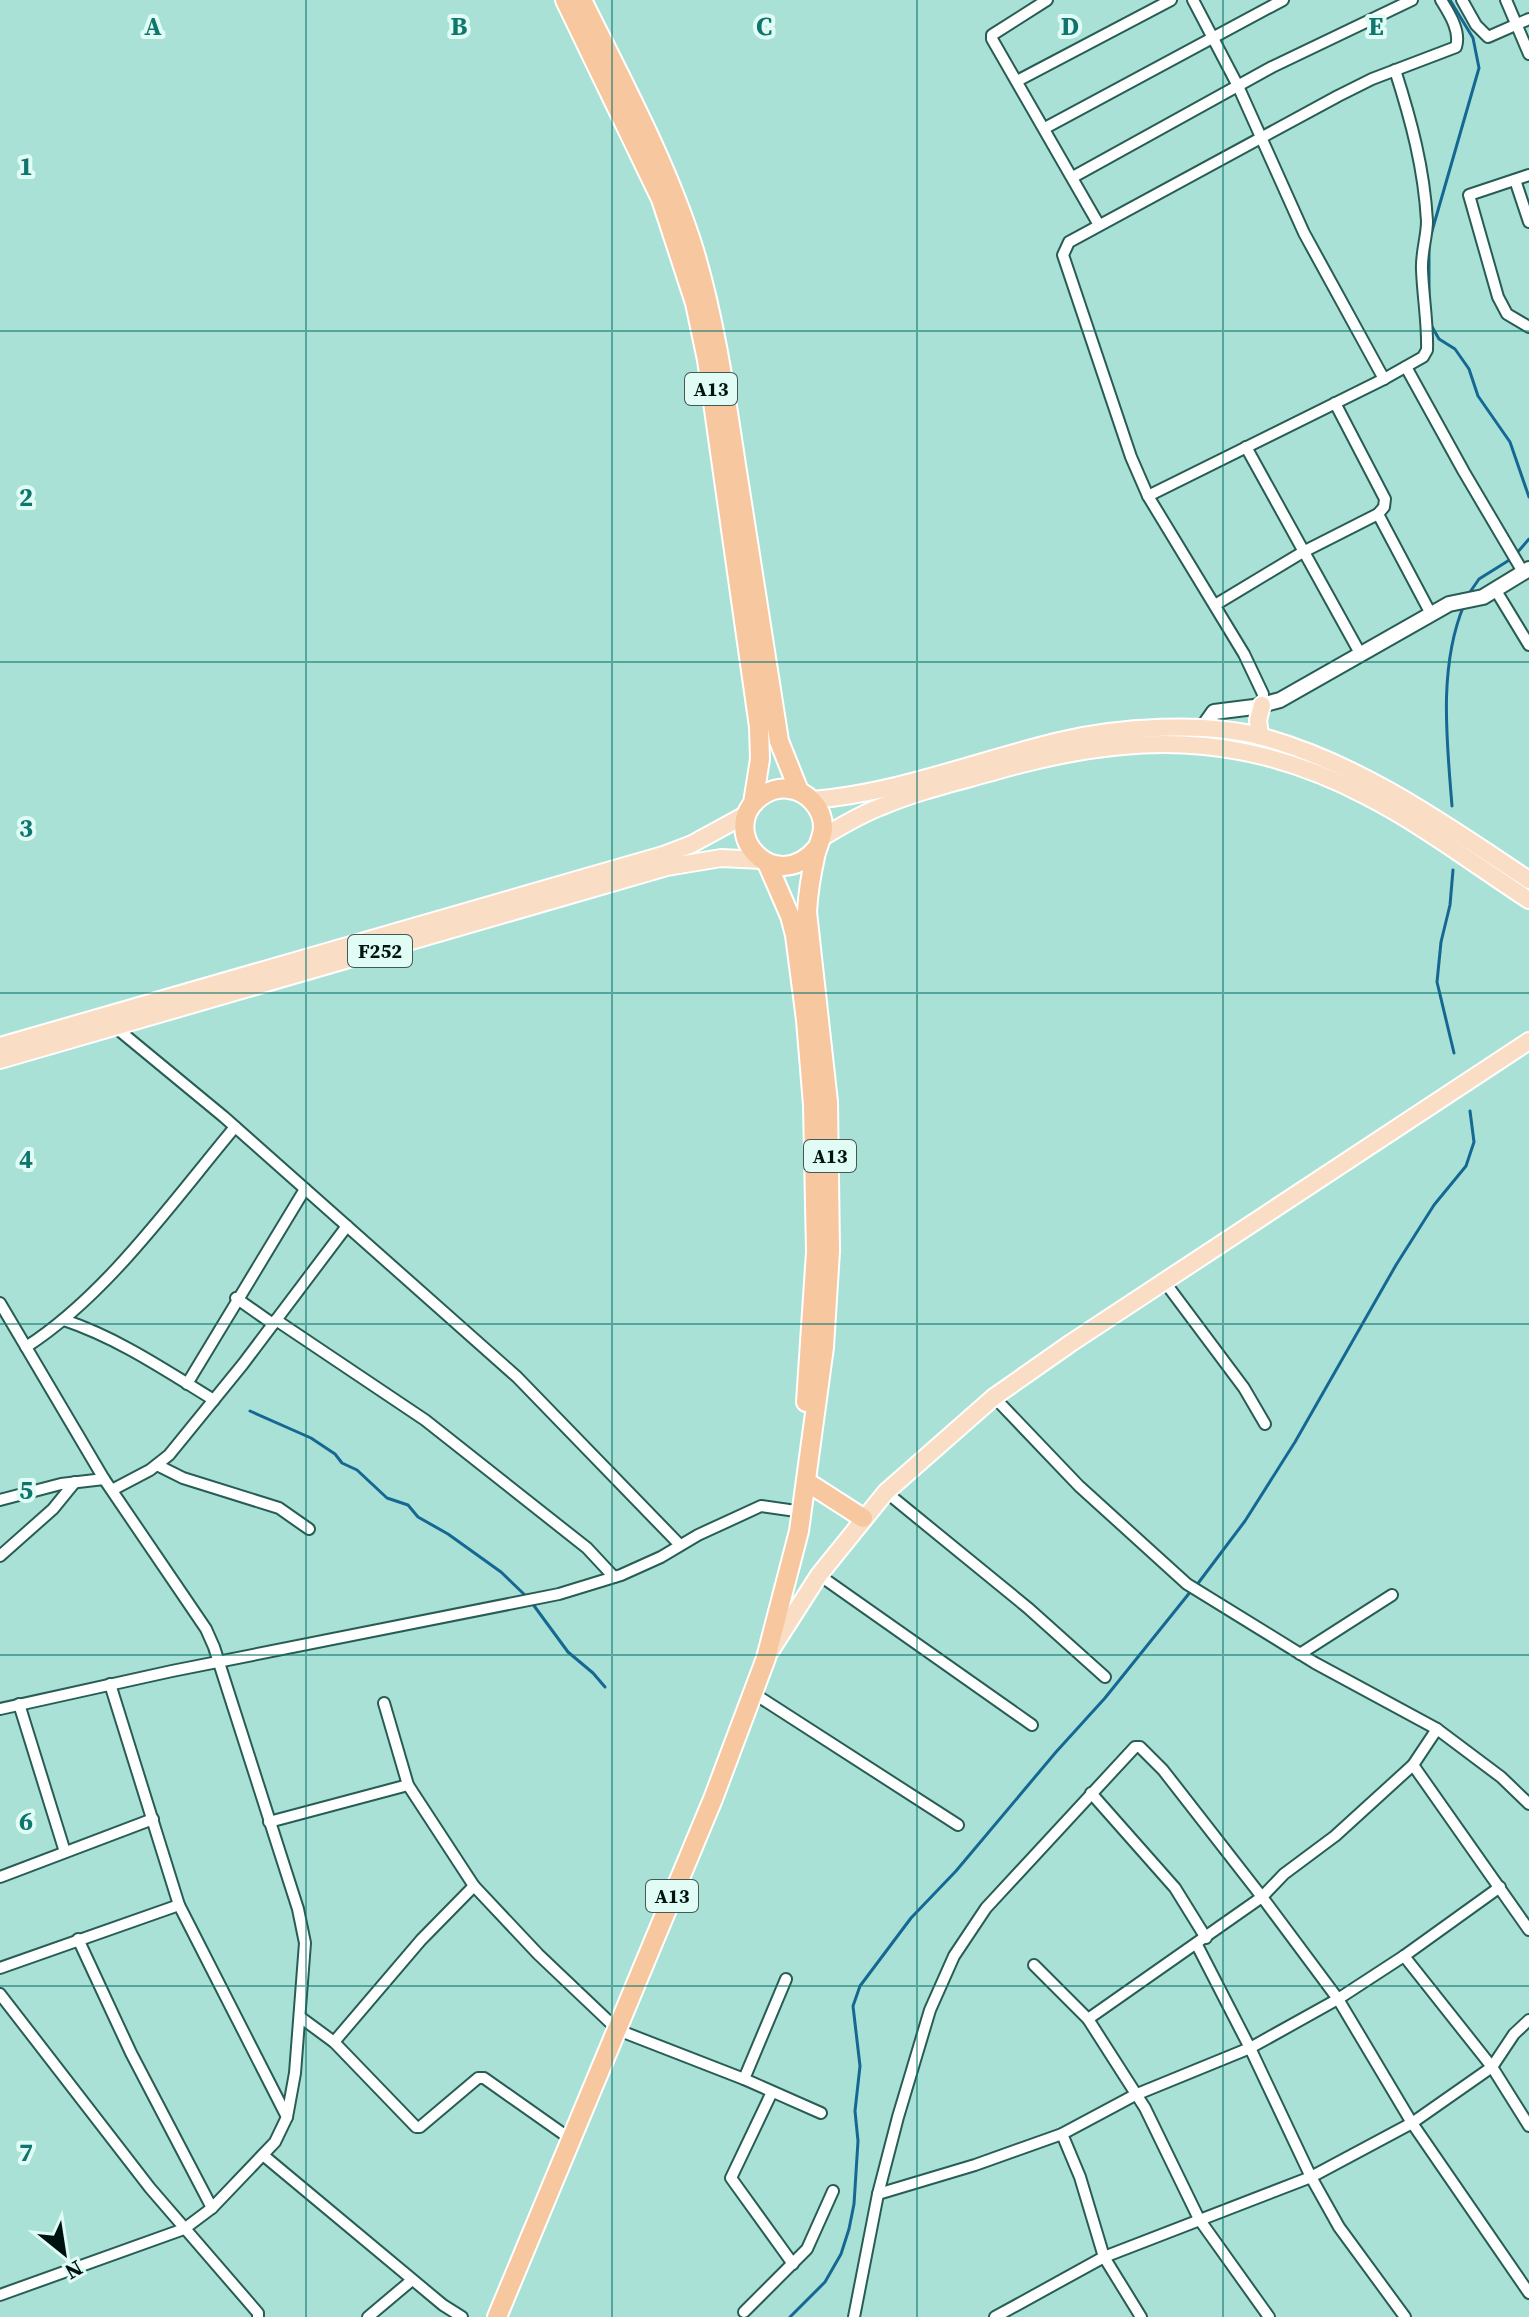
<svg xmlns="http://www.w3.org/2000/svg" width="1529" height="2317" font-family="'Source Serif 4',serif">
	<rect width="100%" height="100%" fill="#a9e1d6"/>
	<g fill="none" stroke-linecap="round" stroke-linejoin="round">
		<!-- stream -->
		<g stroke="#156894" stroke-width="3">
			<polyline points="1430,238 1479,68 1473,38 1450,0"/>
			<polyline points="1429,245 1429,302"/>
			<polyline points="1431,325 1439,339 1455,349 1469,369 1478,396 1510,442 1529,497"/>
			<polyline points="1516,554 1529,539"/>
			<polyline points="1468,595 1479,579 1511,559"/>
			<path d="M1452,806C1447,742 1438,667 1464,605"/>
			<polyline points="1453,870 1450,905 1441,942 1437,982 1454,1053"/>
			<polyline points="250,1411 311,1438 335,1454 342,1463 357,1470 387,1498 408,1505 418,1517 448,1534 501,1572 527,1597"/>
			<polyline points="1196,1586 1245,1521 1295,1442 1396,1265 1434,1205 1466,1166 1474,1142 1470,1111"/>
			<polyline points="532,1603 568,1652 593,1673 605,1687"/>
			<polyline points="790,2317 825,2282 841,2254 849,2229 854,2204 858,2141 855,2111 860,2066 853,2006 860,1986 911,1918 956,1871 1056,1752 1105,1698 1191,1591"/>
		</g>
		<defs>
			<g id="street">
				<polyline points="1047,0 992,35 992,39 1099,225"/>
				<polyline points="1193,0 1238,86 1304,233 1384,379"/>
				<polyline points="1462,0 1476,25 1488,37 1529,19"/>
				<polyline points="1506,0 1529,54"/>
				<polyline points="1017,81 1171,0"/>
				<polyline points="1045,128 1283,0"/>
				<polyline points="1529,175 1469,195 1498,297 1507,314 1529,327"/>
				<polyline points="1073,177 1272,67 1412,0"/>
				<polyline points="1515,180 1529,222"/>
				<polyline points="1406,367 1464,472 1523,572"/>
				<polyline points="1246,447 1361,655"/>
				<path d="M1148,496L1384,379L1423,357L1427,350C1428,324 1423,297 1422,270C1421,253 1427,237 1427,221C1424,168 1411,120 1395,70"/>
				<polyline points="1378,514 1431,614"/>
				<polyline points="1495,589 1529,645"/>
				<polyline points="1215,605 1303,552 1378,514 1384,507 1385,499 1335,403"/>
				<path d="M1262,705L1263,694L1244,654L1148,496L1131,457L1063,255L1069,242L1338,96L1372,79L1456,47C1461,31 1449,13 1441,0"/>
				<polyline points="115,1027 224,1117 517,1377 680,1545"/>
				<polyline points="1164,1281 1244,1388 1265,1424"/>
				<polyline points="236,1298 273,1324"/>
				<polyline points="0,1303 104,1479 206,1629 214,1647 298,1909 305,1943 295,2073 287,2117 275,2142 212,2208 184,2229 0,2295"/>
				<path d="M64,1320C118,1338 165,1370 214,1400"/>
				<polyline points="276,1320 425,1420 587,1548 614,1577"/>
				<path d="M26,1347C107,1295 173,1201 235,1127"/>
				<polyline points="187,1384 305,1189"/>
				<polyline points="994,1397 1079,1486 1187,1584 1315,1663 1437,1729 1501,1777 1529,1804"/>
				<polyline points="157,1465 183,1478 279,1508 309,1529"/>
				<polyline points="112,1490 150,1470 169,1455 243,1364 347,1226"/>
				<polyline points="886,1492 1028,1608 1105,1677"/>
				<polyline points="0,1500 61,1484 104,1479"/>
				<polyline points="0,1556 53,1509 75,1482"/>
				<polyline points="819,1575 1032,1725"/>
				<polyline points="1300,1654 1392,1595"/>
				<polyline points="110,1684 179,1905 287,2117"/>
				<polyline points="753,1693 958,1825"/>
				<polyline points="384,1703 408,1785 474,1886 538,1954 618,2030 744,2079 821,2113"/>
				<polyline points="19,1704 65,1852"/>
				<polyline points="0,1709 172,1671 559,1594 621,1575 661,1557 698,1535 761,1506 803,1512"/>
				<polyline points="1413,1765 1529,1930"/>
				<polyline points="1091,1793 1175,1888 1206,1938"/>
				<polyline points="269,1822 408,1785"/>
				<polyline points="0,1877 153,1819"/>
				<polyline points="78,1939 131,2053 212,2208"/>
				<polyline points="1197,1945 1250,2048 1311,2177 1339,2227 1405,2317"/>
				<polyline points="1404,1956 1492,2067 1529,2126"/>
				<polyline points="1034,1965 1088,2019 1145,2108 1199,2219 1269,2317"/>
				<polyline points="0,1968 179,1905"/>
				<polyline points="0,1994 150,2188 258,2313 258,2317"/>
				<polyline points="300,2017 334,2042 416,2127 420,2127 478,2078 484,2078 572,2140"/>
				<polyline points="1088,2019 1262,1897 1284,1874 1335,1836 1413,1765 1437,1729"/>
				<polyline points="334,2042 421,1940 474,1886"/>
				<polyline points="744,2079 786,1979"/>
				<polyline points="772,2092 731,2178 793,2264"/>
				<polyline points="1062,2134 1080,2177 1104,2257 1141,2317"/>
				<polyline points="263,2155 443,2305 462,2317"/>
				<polyline points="878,2194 975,2165 1062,2134 1135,2095 1250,2048 1338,1999 1404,1956 1500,1887"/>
				<polyline points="744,2312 807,2249 833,2191"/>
				<polyline points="368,2317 412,2280"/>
				<polyline points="854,2317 878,2194 898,2117 930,2010 954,1956 986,1908 1135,1747 1140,1747 1163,1770 1262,1897 1338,1999 1412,2123 1529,2293"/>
				<polyline points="995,2317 1104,2257 1311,2177 1412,2123 1492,2067 1514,2034 1529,2020"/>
			</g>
			<polyline id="secondary" points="1202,729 1214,712 1254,707 1280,700 1449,604 1483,597 1529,569"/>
			<g id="primary">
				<polyline points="1260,736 1258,720 1262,705"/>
				<path d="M812,800C897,793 976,761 1059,741C1117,727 1205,721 1263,737C1361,764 1446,825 1529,880"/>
				<path d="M821,838C840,827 859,815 880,807C917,791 957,782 996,771C1128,733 1241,730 1366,796C1423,825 1475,865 1529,900"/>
				<polyline points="0,1046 663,855 692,844 747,814"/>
				<polyline points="0,1060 667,867 721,858 762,860"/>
				<polyline points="771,1650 819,1575 886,1492 994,1397 1071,1343 1529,1041"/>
			</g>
			<g id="highway">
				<polyline points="565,0 661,199 695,303 707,360 759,727 760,759 753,803"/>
				<path d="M582,0C622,81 667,163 694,250C715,320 725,392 736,465C750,557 765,649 779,741L799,791"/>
				<polyline points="767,863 790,916 795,935 806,1020 813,1105 816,1252 806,1402"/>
				<polyline points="807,1482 863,1518"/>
				<path d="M497,2317L713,1799L766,1658L799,1531L824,1347L830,1251L828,1102L807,912C808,893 811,875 815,857C817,846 823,837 823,827C823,808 807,791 789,789C779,787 768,791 760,797C716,831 774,898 817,848"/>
			</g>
		</defs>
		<!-- street casing -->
		<use href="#street" stroke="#275d54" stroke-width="14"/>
		<!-- secondary casing -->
		<use href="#secondary" stroke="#275d54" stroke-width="18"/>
		<!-- primary casing -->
		<use href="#primary" stroke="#fff" stroke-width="20"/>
		<!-- highway casing -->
		<use href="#highway" stroke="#fff" stroke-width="22"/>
		<!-- street -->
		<use href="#street" stroke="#fff" stroke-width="10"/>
		<!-- secondary -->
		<use href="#secondary" stroke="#fff" stroke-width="14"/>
		<!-- primary -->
		<use href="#primary" stroke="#faddc5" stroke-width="16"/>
		<!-- highway -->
		<use href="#highway" stroke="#f7c79f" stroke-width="18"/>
	</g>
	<!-- grid -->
	<path fill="none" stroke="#0f766e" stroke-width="2" stroke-opacity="0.55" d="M306,0V2317M612,0V2317M917,0V2317M1223,0V2317M0,331H1529M0,662H1529M0,993H1529M0,1324H1529M0,1655H1529M0,1986H1529"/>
	<g text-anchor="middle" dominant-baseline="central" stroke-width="8" stroke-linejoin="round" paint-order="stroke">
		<!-- shield labels -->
		<g fill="#e0fcf5" stroke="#435955" stroke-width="2">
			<rect x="685" y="373" width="52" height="32" rx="6"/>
			<rect x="348" y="935" width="64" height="32" rx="6"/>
			<rect x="804" y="1140" width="52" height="32" rx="6"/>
			<rect x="646" y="1880" width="52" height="32" rx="6"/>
		</g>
		<g font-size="20" font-weight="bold" fill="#001310">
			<text x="711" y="389">A13</text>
			<text x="380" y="951">F252</text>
			<text x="830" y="1156">A13</text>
			<text x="672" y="1896">A13</text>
		</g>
	</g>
	<g font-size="26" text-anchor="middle" font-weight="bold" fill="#0f766e" stroke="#e0fcf5" stroke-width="8" stroke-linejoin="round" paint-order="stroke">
		<text x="153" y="35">A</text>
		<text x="459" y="35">B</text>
		<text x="764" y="35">C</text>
		<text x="1070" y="35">D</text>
		<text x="1376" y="35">E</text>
		<text x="26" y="175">1</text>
		<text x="26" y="506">2</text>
		<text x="26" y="837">3</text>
		<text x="26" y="1168">4</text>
		<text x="26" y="1499">5</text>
		<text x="26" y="1830">6</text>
		<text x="26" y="2161">7</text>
	</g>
	<!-- north arrow -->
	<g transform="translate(64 2253) rotate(150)" stroke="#e0fcf5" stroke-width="6" paint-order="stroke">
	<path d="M0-6L14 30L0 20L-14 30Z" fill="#001310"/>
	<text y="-12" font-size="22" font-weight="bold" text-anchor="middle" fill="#001310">N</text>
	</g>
</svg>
